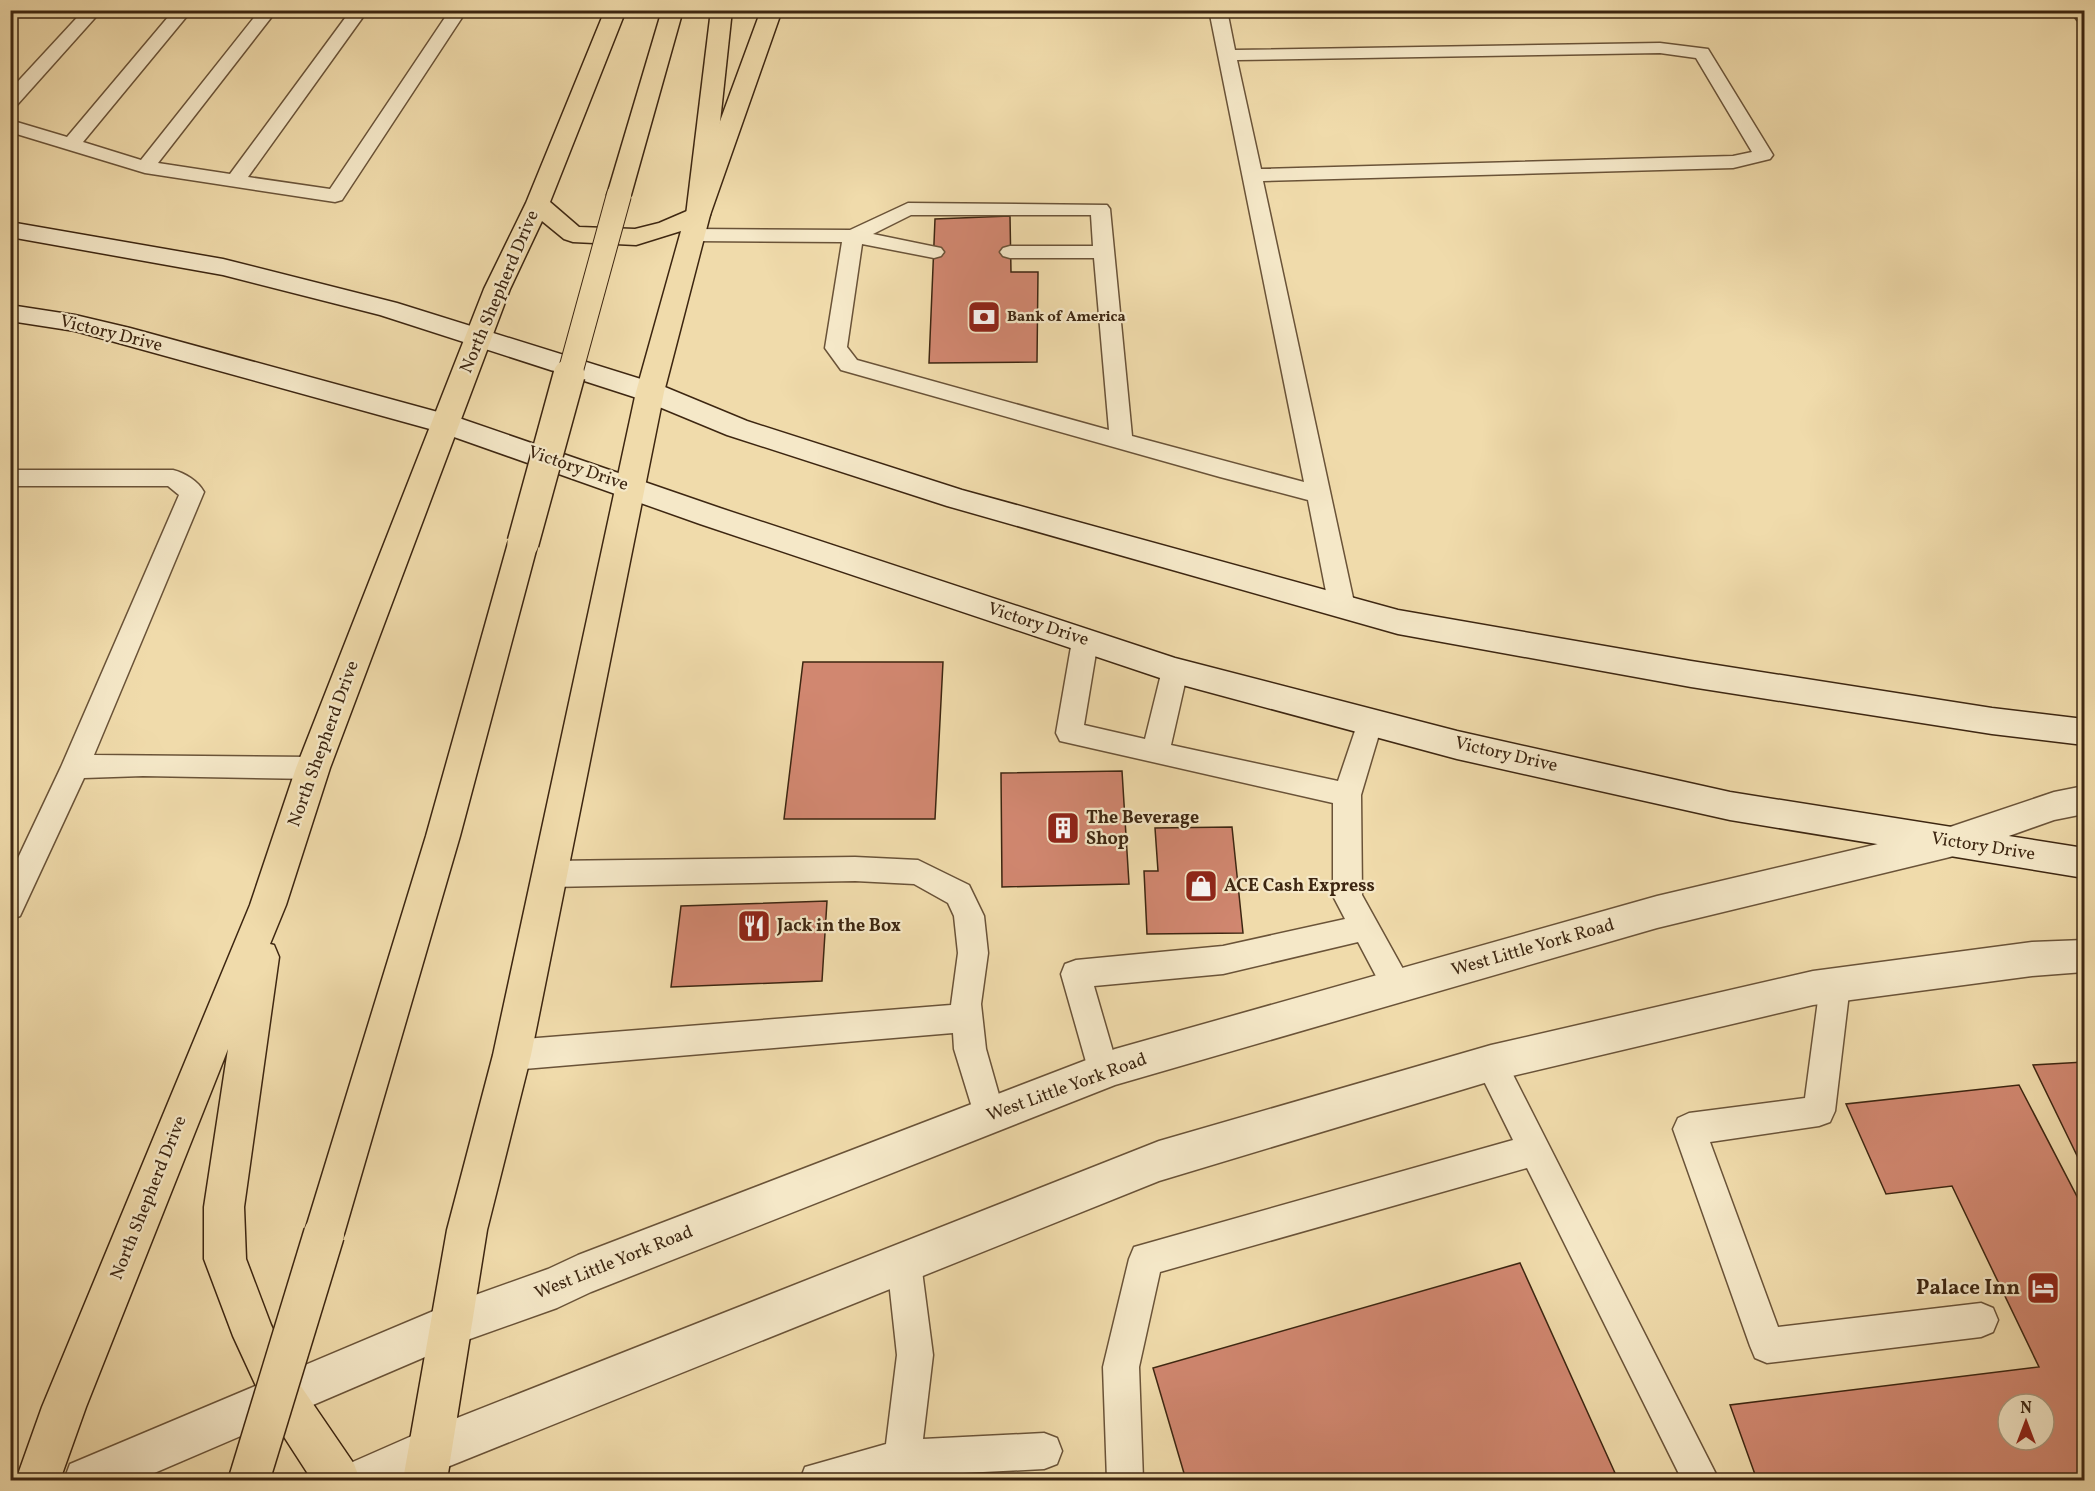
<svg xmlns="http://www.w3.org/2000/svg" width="2095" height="1491" font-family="Vollkorn,serif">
	<rect width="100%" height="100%" fill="#f0dbab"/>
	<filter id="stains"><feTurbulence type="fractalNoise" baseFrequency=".00333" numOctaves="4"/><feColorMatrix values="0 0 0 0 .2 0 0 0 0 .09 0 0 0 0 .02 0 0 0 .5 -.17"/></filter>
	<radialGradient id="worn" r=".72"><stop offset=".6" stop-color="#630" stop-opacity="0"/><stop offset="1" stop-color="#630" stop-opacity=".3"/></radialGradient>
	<!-- building -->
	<g fill="#d18770" stroke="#3d2611" stroke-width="1.5" fill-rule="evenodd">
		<polygon points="1010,216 1011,272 1038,272 1037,362 929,363 935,219"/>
		<polygon points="803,662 943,662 935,819 784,819"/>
		<polygon points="1122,771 1129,884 1002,887 1001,773"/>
		<polygon points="1232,827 1243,933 1147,934 1144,871 1158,871 1155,828"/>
		<polygon points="827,901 822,981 671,987 681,906"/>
		<polygon points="2084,1062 2084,1170 2033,1065"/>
		<path d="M2019,1085L2084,1210V1480H1757L1730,1405L2039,1367L1952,1186L1886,1194L1846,1104ZM2008,1404H2044V1440H2008Z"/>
		<polygon points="1520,1263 1615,1473 1592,1480 1186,1480 1153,1368"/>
	</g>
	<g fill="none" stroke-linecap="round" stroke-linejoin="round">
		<defs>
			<g id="service">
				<polygon points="84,10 102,10 17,105 10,106 10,90"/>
				<polygon points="174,10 192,10 83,142 141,160 260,10 277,10 158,163 230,174 351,10 368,10 248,177 330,189 450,10 467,10 342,200 335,202 145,173 10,132 10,120 67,137"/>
				<path d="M1209,10H1227L1235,50L1660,43L1708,49L1773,155L1770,159L1733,168L1263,181L1355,607L1351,614L1342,617L1333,614L1329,607L1308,500L1220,477L841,370L825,348L842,242L693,241L686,239L683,235L686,231L693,229L850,230L908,203L1107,205L1110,209L1132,436L1304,482ZM1660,53L1696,58L1752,152L1733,156L1261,169L1237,60ZM911,215H1091L1093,246H1010L1003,248L1000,252L1003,256L1010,258H1094L1109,430L857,360L847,347L862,244L934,258L941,256L944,252L941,248L873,234Z"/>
				<path d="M10,470H173C185,473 198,481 204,492L94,755L313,757L323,760L327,768L323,776L313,779L143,776L84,778L20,916L10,920V875L61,767L179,495L168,486H10Z"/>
				<polygon points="1085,631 1094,634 1098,641 1084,725 1145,739 1162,670 1166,663 1175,660 1184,663 1188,670 1171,745 1338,781 1361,713 1370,710 1379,713 1383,721 1361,795 1362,895 1413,987 1409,997 1398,1001 1387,997 1358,942 1223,974 1094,986 1119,1072 1114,1083 1103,1087 1092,1083 1061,974 1065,964 1076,960 1223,946 1345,919 1333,896 1333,803 1060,741 1056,733 1072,641 1076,634"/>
				<polygon points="855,857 918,860 969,885 984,916 988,953 981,1004 986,1049 1005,1116 1000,1127 989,1131 978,1127 954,1049 953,1033 512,1070 501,1065 496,1055 501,1045 512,1040 951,1005 958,953 954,916 948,903 914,884 855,881 550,887 540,883 536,874 540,865 550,861"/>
				<polygon points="1835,971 1846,975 1850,985 1835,1111 1830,1122 1819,1126 1710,1142 1778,1327 1981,1303 1993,1308 1998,1320 1993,1332 1981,1337 1767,1363 1755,1358 1750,1346 1673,1129 1678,1118 1689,1113 1805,1098 1820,985 1824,975"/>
				<polygon points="1491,1048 1502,1053 1719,1480 1682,1480 1527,1168 1160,1272 1139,1367 1143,1480 1107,1480 1103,1367 1129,1259 1134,1247 1513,1140 1475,1063 1480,1053"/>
				<polygon points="904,1246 916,1251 921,1263 933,1355 923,1439 1044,1433 1057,1438 1062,1451 1057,1464 1044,1469 903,1476 887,1480 800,1480 805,1467 886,1444 897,1355 887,1263 892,1251"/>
			</g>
			<g id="tertiary">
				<polygon points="2070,10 2084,10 2084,22 2077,20"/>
				<polygon points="2084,786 2084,814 2054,820 1950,857 1657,928 1115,1085 591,1292 557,1308 453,1345 138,1480 64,1480 70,1464 450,1304 548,1269 578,1255 1115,1049 1657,896 1950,827 2054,792"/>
				<polygon points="2084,940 2084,972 2032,976 1813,1005 1491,1081 1159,1181 415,1480 342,1480 348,1464 414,1435 1159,1141 1491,1045 1813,971 2032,942"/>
			</g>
			<g id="secondary">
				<polygon points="10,222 223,259 397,303 660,385 747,421 962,490 1398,610 1691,661 1992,708 2084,719 2084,745 1992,734 1691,687 1398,634 947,506 727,435 640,399 380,315 223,275 10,237"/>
				<polygon points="10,305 75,315 130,328 456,417 720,508 1175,658 1457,731 1730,792 2084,848 2084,878 1730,820 1457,759 1175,683 700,524 437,431 75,331 10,321"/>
			</g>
			<polygon id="primary" points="605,10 626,10 550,202 579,227 635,229 659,223 687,211 761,10 782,10 710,215 664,392 531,1055 487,1230 447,1480 403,1480 447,1230 493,1055 636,392 681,231 636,245 573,242 564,239 542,221 510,289 330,768 286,905 270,944 274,945 279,957 244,1207 246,1259 271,1325 298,1382 354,1464 360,1480 312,1480 268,1412 233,1336 204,1259 204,1207 228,1049 86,1407 60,1480 16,1480 42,1407 250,905 296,768 484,289 526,203"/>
			<g id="motorway">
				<polygon points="662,10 683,10 631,195 628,200 619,202 610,200 607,195"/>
				<polygon points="711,10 732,10 710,215 707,220 698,222 689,220 686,215"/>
				<polygon points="523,532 534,535 538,543 460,836 344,1234 338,1248 324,1254 310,1248 304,1234 426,836 508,543 512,535"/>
			</g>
		</defs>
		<!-- service casing -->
		<use href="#service" stroke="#6a5338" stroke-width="3"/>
		<!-- tertiary casing -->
		<use href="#tertiary" stroke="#6a5338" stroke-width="3"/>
		<!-- secondary casing -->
		<use href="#secondary" stroke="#3d2611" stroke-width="3"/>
		<!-- primary casing -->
		<use href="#primary" stroke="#3d2611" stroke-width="3"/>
		<!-- motorway casing -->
		<use href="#motorway" stroke="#3d2611" stroke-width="3"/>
		<!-- service -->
		<use href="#service" fill="#f5e8c8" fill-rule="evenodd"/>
		<!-- tertiary -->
		<use href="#tertiary" fill="#f5e8c8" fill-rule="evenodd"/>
		<!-- secondary -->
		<use href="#secondary" fill="#f5e8c8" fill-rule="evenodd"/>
		<!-- primary -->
		<use href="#primary" fill="#f0dbab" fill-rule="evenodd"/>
		<!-- motorway -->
		<use href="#motorway" fill="#f0dbab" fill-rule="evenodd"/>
		<defs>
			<polyline id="motorway-bridge-far2" points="569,377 619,195"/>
			<polyline id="motorway-bridge-far1" points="523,543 569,375"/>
			<polyline id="motorway-bridge" points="249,1480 324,1234"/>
		</defs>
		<!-- motorway-bridge-far2 casing -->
		<use href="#motorway-bridge-far2" stroke="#3d2611" stroke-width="26" stroke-linecap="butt"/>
		<!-- motorway-bridge-far1 casing -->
		<use href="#motorway-bridge-far1" stroke="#3d2611" stroke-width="34" stroke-linecap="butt"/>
		<!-- motorway-bridge casing -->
		<use href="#motorway-bridge" stroke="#3d2611" stroke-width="43" stroke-linecap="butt"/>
		<!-- motorway-bridge-far2 -->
		<use href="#motorway-bridge-far2" stroke="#f0dbab" stroke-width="24"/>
		<!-- motorway-bridge-far1 -->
		<use href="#motorway-bridge-far1" stroke="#f0dbab" stroke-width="31"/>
		<!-- motorway-bridge -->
		<use href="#motorway-bridge" stroke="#f0dbab" stroke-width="40"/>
	</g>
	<!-- icons -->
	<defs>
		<symbol id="bank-square" viewBox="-11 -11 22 22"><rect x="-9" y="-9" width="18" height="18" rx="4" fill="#8f2418" stroke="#f5e8c8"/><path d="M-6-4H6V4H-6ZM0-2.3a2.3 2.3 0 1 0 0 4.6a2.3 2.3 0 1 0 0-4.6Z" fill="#fff"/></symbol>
		<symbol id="building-square" viewBox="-11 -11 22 22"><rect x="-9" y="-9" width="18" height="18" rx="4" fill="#8f2418" stroke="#f5e8c8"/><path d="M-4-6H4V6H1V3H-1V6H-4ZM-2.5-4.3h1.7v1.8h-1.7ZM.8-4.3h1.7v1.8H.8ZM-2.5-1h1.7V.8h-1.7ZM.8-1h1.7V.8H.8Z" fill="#fff"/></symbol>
		<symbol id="shop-square" viewBox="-11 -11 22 22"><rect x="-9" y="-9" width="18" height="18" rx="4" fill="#8f2418" stroke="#f5e8c8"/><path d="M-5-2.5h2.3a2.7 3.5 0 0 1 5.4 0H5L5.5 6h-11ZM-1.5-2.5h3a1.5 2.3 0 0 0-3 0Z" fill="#fff"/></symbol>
		<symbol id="restaurant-square" viewBox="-11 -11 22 22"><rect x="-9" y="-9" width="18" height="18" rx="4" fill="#8f2418" stroke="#f5e8c8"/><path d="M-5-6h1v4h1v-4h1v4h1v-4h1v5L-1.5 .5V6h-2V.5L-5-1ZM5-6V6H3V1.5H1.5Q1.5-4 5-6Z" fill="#fff"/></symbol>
		<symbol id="hotel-square" viewBox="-11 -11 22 22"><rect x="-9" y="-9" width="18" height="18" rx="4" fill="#8f2418" stroke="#f5e8c8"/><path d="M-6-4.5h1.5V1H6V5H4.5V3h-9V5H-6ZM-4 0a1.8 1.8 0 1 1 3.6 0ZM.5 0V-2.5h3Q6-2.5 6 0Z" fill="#fff"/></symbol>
	</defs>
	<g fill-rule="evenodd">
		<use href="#bank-square" x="965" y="298" width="38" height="38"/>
		<use href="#building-square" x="1044" y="809" width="38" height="38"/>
		<use href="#shop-square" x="1182" y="867" width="38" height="38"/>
		<use href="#restaurant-square" x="735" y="907" width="38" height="38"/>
		<use href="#hotel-square" x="2024" y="1269" width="38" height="38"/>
	</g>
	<g text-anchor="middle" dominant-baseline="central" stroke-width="4.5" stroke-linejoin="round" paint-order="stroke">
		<!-- far-poi labels -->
		<g font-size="15" font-weight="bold" fill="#3d2611" stroke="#f5e8c8" text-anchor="start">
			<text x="1007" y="317">Bank of America</text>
		</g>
		<!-- street labels -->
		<g font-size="18" fill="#3d2611" stroke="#f5e8c8">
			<text transform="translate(500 292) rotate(-67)">North Shepherd Drive</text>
			<text transform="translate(111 334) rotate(14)">Victory Drive</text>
			<text transform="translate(578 469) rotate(19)">Victory Drive</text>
			<text transform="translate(1038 625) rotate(18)">Victory Drive</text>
			<text transform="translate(324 744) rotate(-70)">North Shepherd Drive</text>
			<text transform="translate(1506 755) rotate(13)">Victory Drive</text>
			<text transform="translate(1983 847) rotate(9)">Victory Drive</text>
			<text transform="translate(1533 948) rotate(-16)">West Little York Road</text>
			<text transform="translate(1067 1088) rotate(-20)">West Little York Road</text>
			<text transform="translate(149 1198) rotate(-68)">North Shepherd Drive</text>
			<text transform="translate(614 1263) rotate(-22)">West Little York Road</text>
		</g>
		<!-- poi labels -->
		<g font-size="18" font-weight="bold" fill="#3d2611" stroke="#f5e8c8" text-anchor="start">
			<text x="1086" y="818">The Beverage<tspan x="1086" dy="21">Shop</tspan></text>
			<text x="1224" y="886">ACE Cash Express</text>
			<text x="777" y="926">Jack in the Box</text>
		</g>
		<!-- near-poi labels -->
		<g font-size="21" font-weight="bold" fill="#3d2611" stroke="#f5e8c8" text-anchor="end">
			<text x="2020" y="1288">Palace Inn</text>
		</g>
	</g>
	<!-- margin -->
	<rect width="2095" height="1491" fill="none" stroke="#f0dbab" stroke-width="36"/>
	<rect x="12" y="12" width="2071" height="1467" fill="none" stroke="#3d2611" stroke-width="3"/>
	<rect x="18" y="18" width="2059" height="1455" fill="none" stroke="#3d2611" stroke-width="1.5"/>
	<!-- north arrow -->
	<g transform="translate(2026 1422)"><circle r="28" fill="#f5e8c8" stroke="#ab9a7f" stroke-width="1.5"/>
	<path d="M0-4.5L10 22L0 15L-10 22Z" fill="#8f2418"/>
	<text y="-9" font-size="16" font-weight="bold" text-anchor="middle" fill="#3d2611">N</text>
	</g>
	<rect width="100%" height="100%" filter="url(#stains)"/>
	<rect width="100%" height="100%" fill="url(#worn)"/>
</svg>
